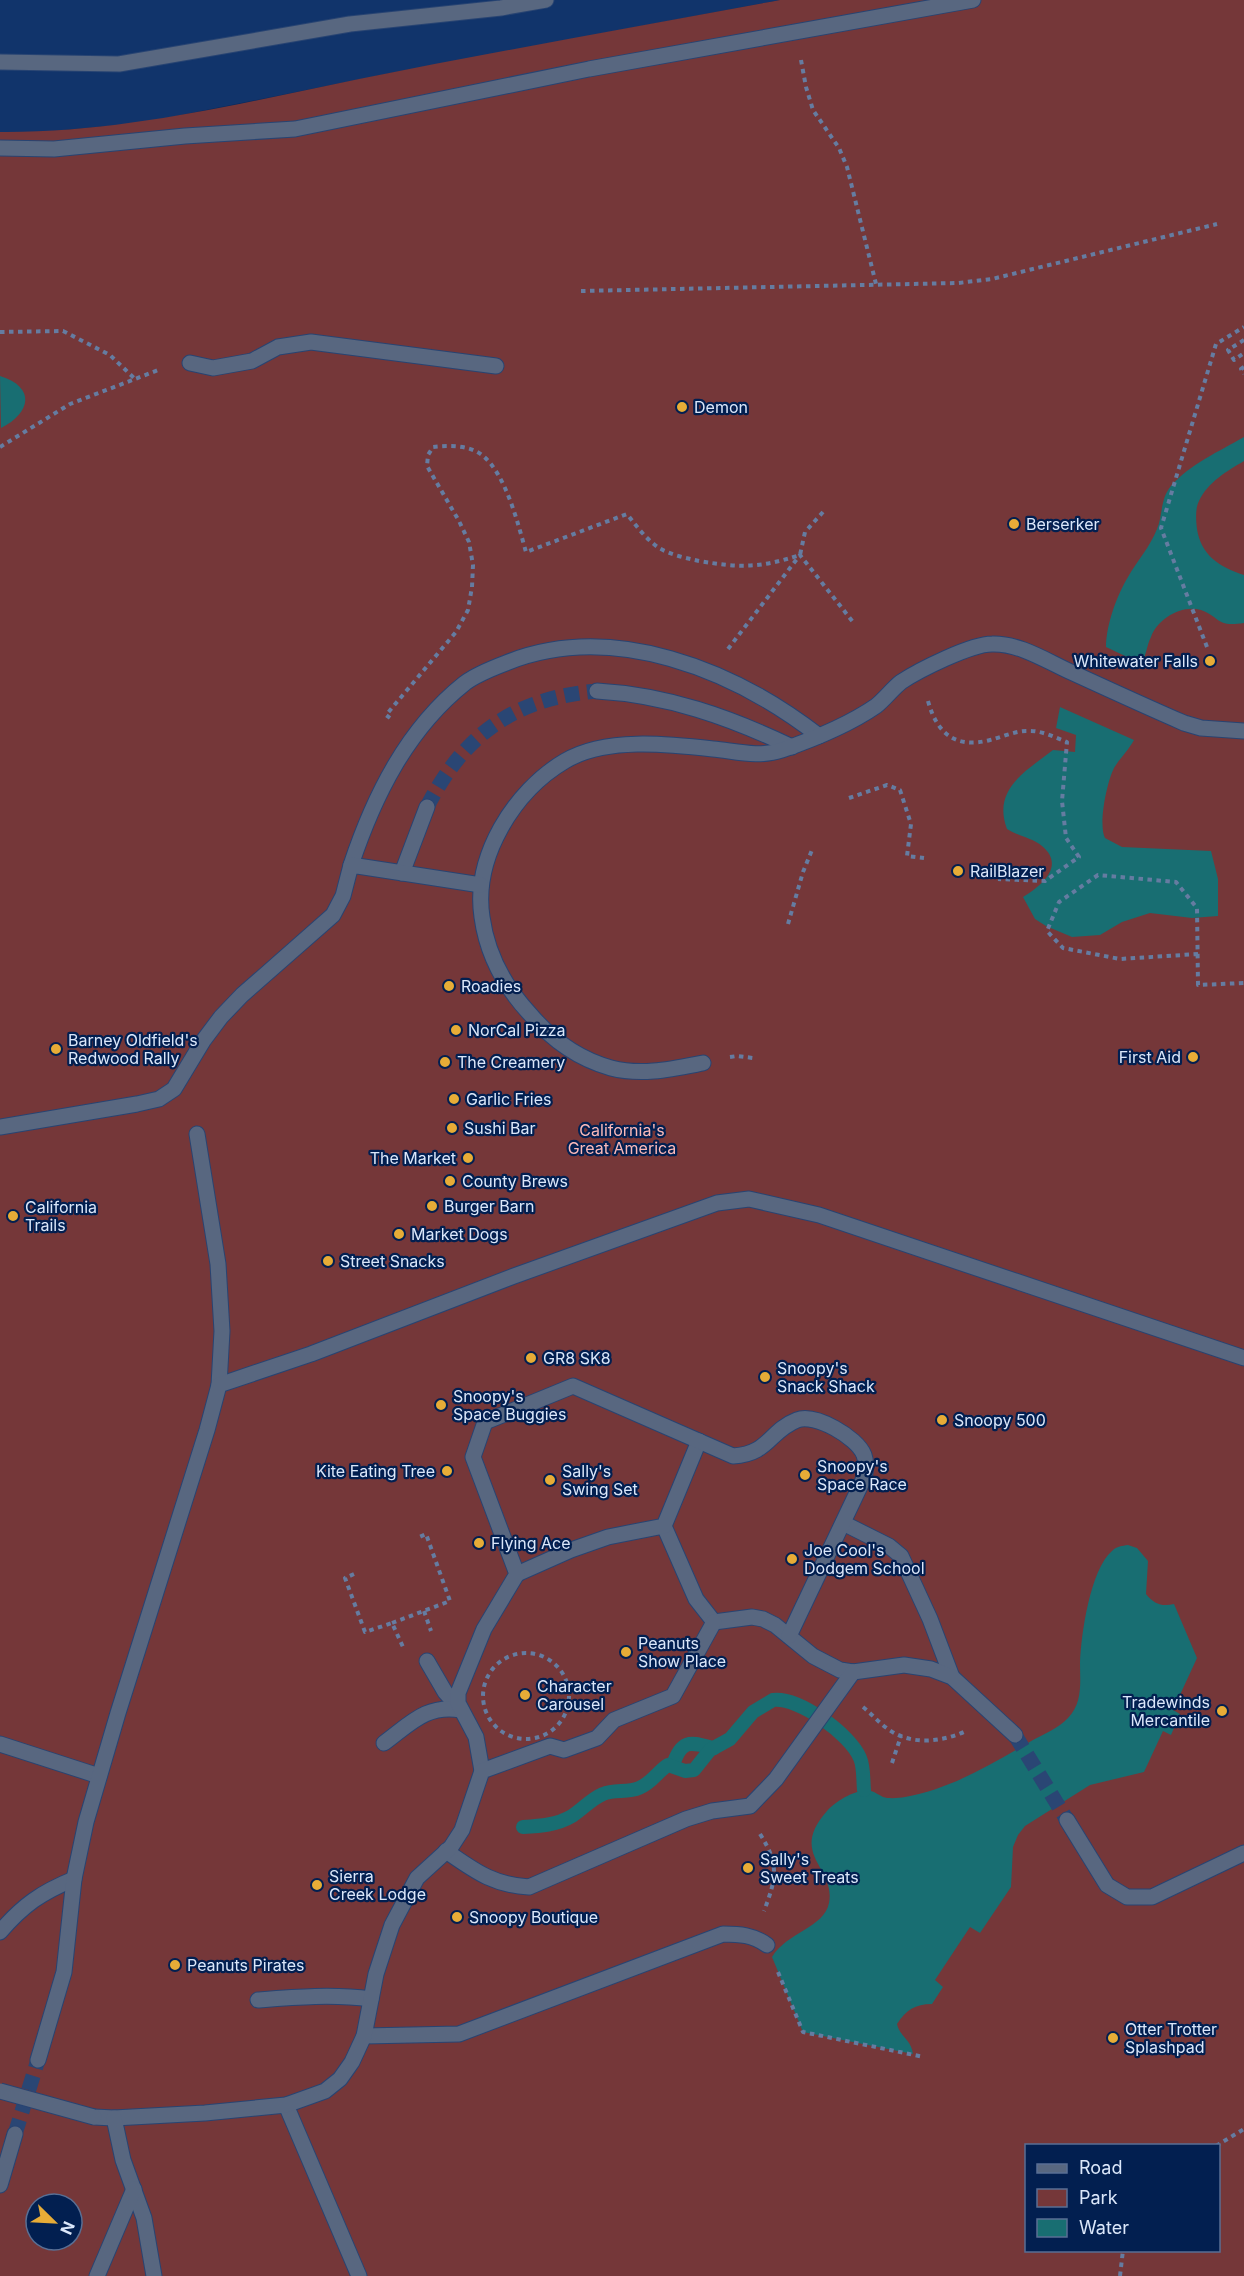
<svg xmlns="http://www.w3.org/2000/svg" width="1244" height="2276" font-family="Inter,sans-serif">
	<rect width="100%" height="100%" fill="#0b295c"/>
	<!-- built -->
	<polygon fill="#11346b" points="0,0 780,0 396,72 141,123 31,133 0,132"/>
	<!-- green -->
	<path fill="#753739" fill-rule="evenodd" d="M780,0H1244V2276H0V132C122,133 241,103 359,79C499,51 640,26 780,0ZM1026,2146H1218V2250H1026ZM36,2204H72V2240H36Z"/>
	<!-- water -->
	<g fill="#186e72">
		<path d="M0,376C36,387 31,413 1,428Z"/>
		<path d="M1244,437V461C1227,471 1208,482 1199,501C1195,509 1196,520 1197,529C1201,555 1219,567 1244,575V623C1215,627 1222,618 1201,610C1182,604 1157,619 1151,637C1147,645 1146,655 1142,664L1106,647C1106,625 1117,595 1128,577C1137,561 1150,547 1157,529C1163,515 1160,499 1171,486C1190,464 1220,451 1244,437Z"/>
		<path d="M1060,707L1134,740C1128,751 1120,758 1114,768C1107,782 1098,824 1105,838L1122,847L1211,851L1218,879V916L1192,918L1150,913L1122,922L1100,935L1072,937L1046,926L1035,919L1023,897C1041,886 1066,866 1042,846C1032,838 1018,836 1007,829C992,789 1026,771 1053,750L1075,752L1076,735L1056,728Z"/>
		<path d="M1128,1545L1137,1548L1148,1561L1146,1594C1154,1604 1162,1607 1174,1604L1197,1658L1173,1710L1180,1714L1171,1735L1163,1731L1144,1772L1090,1785L1025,1826L1018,1835L1013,1847L1011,1887L980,1933L970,1927L935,1980L943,1987L932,2004C915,2004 906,2010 897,2024C900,2037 911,2039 913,2054L803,2032L772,1957C787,1932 824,1928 829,1903C836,1867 788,1855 827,1811C836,1801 857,1788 871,1791C875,1792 879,1795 883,1797C889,1799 899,1798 905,1797C951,1789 994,1763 1033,1740C1044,1734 1059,1728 1068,1718C1083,1703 1080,1682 1080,1663C1081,1635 1090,1570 1112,1551C1117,1546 1122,1546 1128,1545Z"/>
	</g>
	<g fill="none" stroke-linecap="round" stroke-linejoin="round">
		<!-- stream -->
		<g stroke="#186e72" stroke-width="14">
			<path d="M673,1765C682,1737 692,1743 714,1748"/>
			<path d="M523,1827C540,1826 557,1825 572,1816C583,1809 591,1799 603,1794C614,1789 628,1793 639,1788C652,1783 658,1771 668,1765L685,1771L694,1770L710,1750L730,1739L753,1712L773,1700C799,1697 850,1734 860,1758C864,1767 863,1780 864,1790"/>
		</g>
		<!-- minor-tunnel -->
		<g stroke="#2a4674" stroke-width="15" stroke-dasharray="15 8" stroke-linecap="butt">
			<path d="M427,807C464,734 515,698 597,691"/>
			<polyline points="1015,1735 1067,1820"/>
			<polyline points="15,2134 38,2060"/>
		</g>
		<defs>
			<g id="minor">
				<polyline points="0,62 119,64 350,24 501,8 546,0"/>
				<polyline points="0,148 54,149 185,136 295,129 589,69 973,0"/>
				<polyline points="190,363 213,368 252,361 278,347 311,342 496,366"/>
				<path d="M597,691C667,695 729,717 792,747"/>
				<path d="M351,865C374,796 407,729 465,683C477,674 493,668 506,663C612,620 734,670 819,736"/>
				<polyline points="402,873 427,807"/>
				<path d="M703,1063C672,1069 642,1076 611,1068C579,1059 551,1039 530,1014C505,987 487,954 482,917C473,857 514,791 565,761C605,737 668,744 713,749C735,751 759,758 782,750C814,739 847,726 876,706C885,699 892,689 901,682C919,670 971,644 992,644C1020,643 1048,662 1073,673C1110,690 1147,707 1184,723L1201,728L1244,731"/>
				<polyline points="0,1127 137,1104 159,1099 174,1089 203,1041 221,1017 242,995 333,915 343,896 351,865 481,885"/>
				<polyline points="197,1134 218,1264 222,1331 219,1385"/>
				<polyline points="843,1523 889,1546 901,1556 930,1619 952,1677"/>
				<polyline points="664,1526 696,1599 714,1622"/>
				<polyline points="517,1574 571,1550 608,1537 664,1526 699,1441"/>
				<polyline points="714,1622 752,1617 763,1619 775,1625 813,1656 840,1670 853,1672 904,1665 931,1669 952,1677 1015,1735"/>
				<polyline points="427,1661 445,1692 461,1710"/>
				<path d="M384,1743C410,1724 426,1704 461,1710"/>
				<polyline points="0,1744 99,1776"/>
				<path d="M482,1771L476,1737L458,1703V1693L484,1629L517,1574L473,1457L485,1422L573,1386L733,1456C769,1454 769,1431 797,1420C815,1413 857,1437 864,1455C867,1463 866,1470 864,1478L789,1636"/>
				<polyline points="1067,1820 1107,1885 1127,1897 1152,1897 1244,1853"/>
				<path d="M446,1851C475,1871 493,1885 529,1887L686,1819L712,1811L750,1806L776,1779L853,1672"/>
				<path d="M0,1932C23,1905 42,1892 74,1879"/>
				<path d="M258,2000C296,1997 333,1994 371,1999"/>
				<path d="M364,2036L459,2034L723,1934C740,1934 753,1935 767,1945"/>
				<polyline points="38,2060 64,1972 74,1879 86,1822 118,1713 207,1430 219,1385 311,1354 514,1276 717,1203 749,1199 819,1215 1244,1358"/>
				<polyline points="286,2105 359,2276"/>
				<polyline points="94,2117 114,2118 205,2113 286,2105 325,2091 340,2079 352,2062 364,2036 376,1974 392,1925 417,1878 451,1847 462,1830 482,1771 550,1746 564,1750 597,1738 614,1720 673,1696 714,1622"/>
				<polyline points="114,2118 123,2160 144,2218 154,2276"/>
				<polyline points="0,2185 15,2134"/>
				<polyline points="97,2276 134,2189"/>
			</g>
		</defs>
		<!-- minor casing -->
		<use href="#minor" stroke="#284472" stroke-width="17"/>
		<!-- path -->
		<g stroke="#657ca1" stroke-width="4" stroke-dasharray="4.5 4.5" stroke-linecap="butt">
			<polyline points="801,60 806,87 813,110 839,148 847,167 876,284"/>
			<polyline points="581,291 958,283 992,279 1217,224"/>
			<polyline points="0,332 63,331 110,355 135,379"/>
			<polyline points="1244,340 1228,350 1234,360 1244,353"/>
			<polyline points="1244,367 1241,369 1244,374"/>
			<polyline points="0,447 70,404 161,369"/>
			<polyline points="1207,647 1161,528 1216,344 1244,327"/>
			<polyline points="728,649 800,555 853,622"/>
			<path d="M928,701C937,734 956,749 990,740C1002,737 1015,731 1027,731C1041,730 1054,737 1067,742L1062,801L1066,838L1079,857L1045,881L998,879"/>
			<path d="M390,718L386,715L456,632L468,610L472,587L473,565L469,542L459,521L427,466L428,455L433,447C449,445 469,445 482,455C506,474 518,524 526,552L627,514C637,527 646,539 659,548C671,555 686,558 699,561C740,568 760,568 800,555L805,532L823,512"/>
			<polyline points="849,798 887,785 900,790 911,824 907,856 924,858"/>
			<polyline points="788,924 803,872 812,850"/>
			<polyline points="1198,954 1120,959 1063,948 1047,931 1059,902 1098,875 1176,882 1197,908 1198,985 1244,983"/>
			<polyline points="730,1057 737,1056 753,1058"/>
			<polyline points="354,1574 345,1578 365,1632 392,1623 403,1647"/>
			<polyline points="424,1611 431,1631"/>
			<polyline points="392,1623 450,1601 426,1534 417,1538"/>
			<circle cx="526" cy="1696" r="43"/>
			<path d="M863,1707C872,1714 879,1723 888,1729C911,1746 942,1742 966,1731"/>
			<polyline points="892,1763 901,1736"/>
			<path d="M760,1834C780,1865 776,1879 764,1911"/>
			<polyline points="778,1972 803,2032 924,2057"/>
			<polyline points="1216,2146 1244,2129"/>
			<polyline points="1120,2276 1123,2250"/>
		</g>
		<!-- minor -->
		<use href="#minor" stroke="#586780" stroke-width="15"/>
		<defs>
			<polyline id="minor-bridge" points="0,2091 94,2117"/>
		</defs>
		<!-- minor-bridge casing -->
		<use href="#minor-bridge" stroke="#284472" stroke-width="17" stroke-linecap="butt"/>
		<!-- minor-bridge -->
		<use href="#minor-bridge" stroke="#586780" stroke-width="15"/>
	</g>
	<!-- markers -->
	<g fill="#e7ac37" stroke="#021f50" stroke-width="2">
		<circle cx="682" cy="407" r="6"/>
		<circle cx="1014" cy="524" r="6"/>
		<circle cx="1210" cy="661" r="6"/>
		<circle cx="958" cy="871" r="6"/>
		<circle cx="449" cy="986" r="6"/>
		<circle cx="456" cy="1030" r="6"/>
		<circle cx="56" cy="1049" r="6"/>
		<circle cx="1193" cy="1057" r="6"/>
		<circle cx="445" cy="1062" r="6"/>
		<circle cx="454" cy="1099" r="6"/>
		<circle cx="452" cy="1128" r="6"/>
		<circle cx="468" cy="1158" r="6"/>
		<circle cx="450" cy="1181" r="6"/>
		<circle cx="432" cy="1206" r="6"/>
		<circle cx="13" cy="1216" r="6"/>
		<circle cx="399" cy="1234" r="6"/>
		<circle cx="328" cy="1261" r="6"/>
		<circle cx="531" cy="1358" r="6"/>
		<circle cx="765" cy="1377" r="6"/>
		<circle cx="441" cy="1405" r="6"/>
		<circle cx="942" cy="1420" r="6"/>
		<circle cx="447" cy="1471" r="6"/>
		<circle cx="805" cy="1475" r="6"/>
		<circle cx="550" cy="1480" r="6"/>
		<circle cx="479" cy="1543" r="6"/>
		<circle cx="792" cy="1559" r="6"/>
		<circle cx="626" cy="1652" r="6"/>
		<circle cx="525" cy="1695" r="6"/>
		<circle cx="1222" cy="1711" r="6"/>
		<circle cx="748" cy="1868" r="6"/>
		<circle cx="317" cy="1885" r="6"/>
		<circle cx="457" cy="1917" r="6"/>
		<circle cx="175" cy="1965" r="6"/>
		<circle cx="1113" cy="2038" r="6"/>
	</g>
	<g text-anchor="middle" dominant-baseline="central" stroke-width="4.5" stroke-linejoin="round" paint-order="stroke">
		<!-- poi labels -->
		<g font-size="16" fill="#dbe7fa" stroke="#021f50" text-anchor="start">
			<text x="694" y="407">Demon</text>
			<text x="1026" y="524">Berserker</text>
			<text x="1198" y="661" text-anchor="end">Whitewater Falls</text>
			<text x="970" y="871">RailBlazer</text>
			<text x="461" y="986">Roadies</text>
			<text x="468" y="1030">NorCal Pizza</text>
			<text x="68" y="1040">Barney Oldfield's<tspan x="68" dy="18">Redwood Rally</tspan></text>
			<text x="1181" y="1057" text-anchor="end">First Aid</text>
			<text x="457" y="1062">The Creamery</text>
			<text x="466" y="1099">Garlic Fries</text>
			<text x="464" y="1128">Sushi Bar</text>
			<text x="456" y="1158" text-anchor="end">The Market</text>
			<text x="462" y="1181">County Brews</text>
			<text x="444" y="1206">Burger Barn</text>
			<text x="25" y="1207">California<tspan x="25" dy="18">Trails</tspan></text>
			<text x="411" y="1234">Market Dogs</text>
			<text x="340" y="1261">Street Snacks</text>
			<text x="543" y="1358">GR8 SK8</text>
			<text x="777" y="1368">Snoopy's<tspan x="777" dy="18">Snack Shack</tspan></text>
			<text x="453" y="1396">Snoopy's<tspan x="453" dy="18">Space Buggies</tspan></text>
			<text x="954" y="1420">Snoopy 500</text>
			<text x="817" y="1466">Snoopy's<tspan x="817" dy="18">Space Race</tspan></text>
			<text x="435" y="1471" text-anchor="end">Kite Eating Tree</text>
			<text x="562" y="1471">Sally's<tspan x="562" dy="18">Swing Set</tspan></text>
			<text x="491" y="1543">Flying Ace</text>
			<text x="804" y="1550">Joe Cool's<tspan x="804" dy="18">Dodgem School</tspan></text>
			<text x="638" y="1643">Peanuts<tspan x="638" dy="18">Show Place</tspan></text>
			<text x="537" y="1686">Character<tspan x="537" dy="18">Carousel</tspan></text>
			<text x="1210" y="1702" text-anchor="end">Tradewinds<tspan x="1210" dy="18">Mercantile</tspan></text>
			<text x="760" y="1859">Sally's<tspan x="760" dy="18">Sweet Treats</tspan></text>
			<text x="329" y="1876">Sierra<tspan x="329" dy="18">Creek Lodge</tspan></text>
			<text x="469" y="1917">Snoopy Boutique</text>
			<text x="187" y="1965">Peanuts Pirates</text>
			<text x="1125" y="2029">Otter Trotter<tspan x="1125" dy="18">Splashpad</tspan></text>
		</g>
		<!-- park labels -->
		<g font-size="16" fill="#fbbab9" stroke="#021f50">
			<text x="622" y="1130">California's<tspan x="622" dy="18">Great America</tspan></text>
		</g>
	</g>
	<!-- legend -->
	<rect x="1025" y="2144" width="195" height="108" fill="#021f50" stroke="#596f94" stroke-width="1.5"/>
	<rect x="1037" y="2164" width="30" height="9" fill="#586780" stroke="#596f94" stroke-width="1.5"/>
	<text x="1079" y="2174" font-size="18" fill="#dbe7fa">Road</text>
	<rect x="1037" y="2189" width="30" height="18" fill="#753739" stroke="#596f94" stroke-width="1.5"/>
	<text x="1079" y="2204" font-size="18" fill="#dbe7fa">Park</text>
	<rect x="1037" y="2219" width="30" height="18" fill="#186e72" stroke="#596f94" stroke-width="1.5"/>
	<text x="1079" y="2234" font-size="18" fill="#dbe7fa">Water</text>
	<!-- north arrow -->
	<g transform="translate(54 2222) rotate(114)"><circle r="28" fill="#021f50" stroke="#596f94" stroke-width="1.5"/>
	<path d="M0-4.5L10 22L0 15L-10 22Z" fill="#e7ac37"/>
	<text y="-9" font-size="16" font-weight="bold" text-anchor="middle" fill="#dbe7fa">N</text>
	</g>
</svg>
